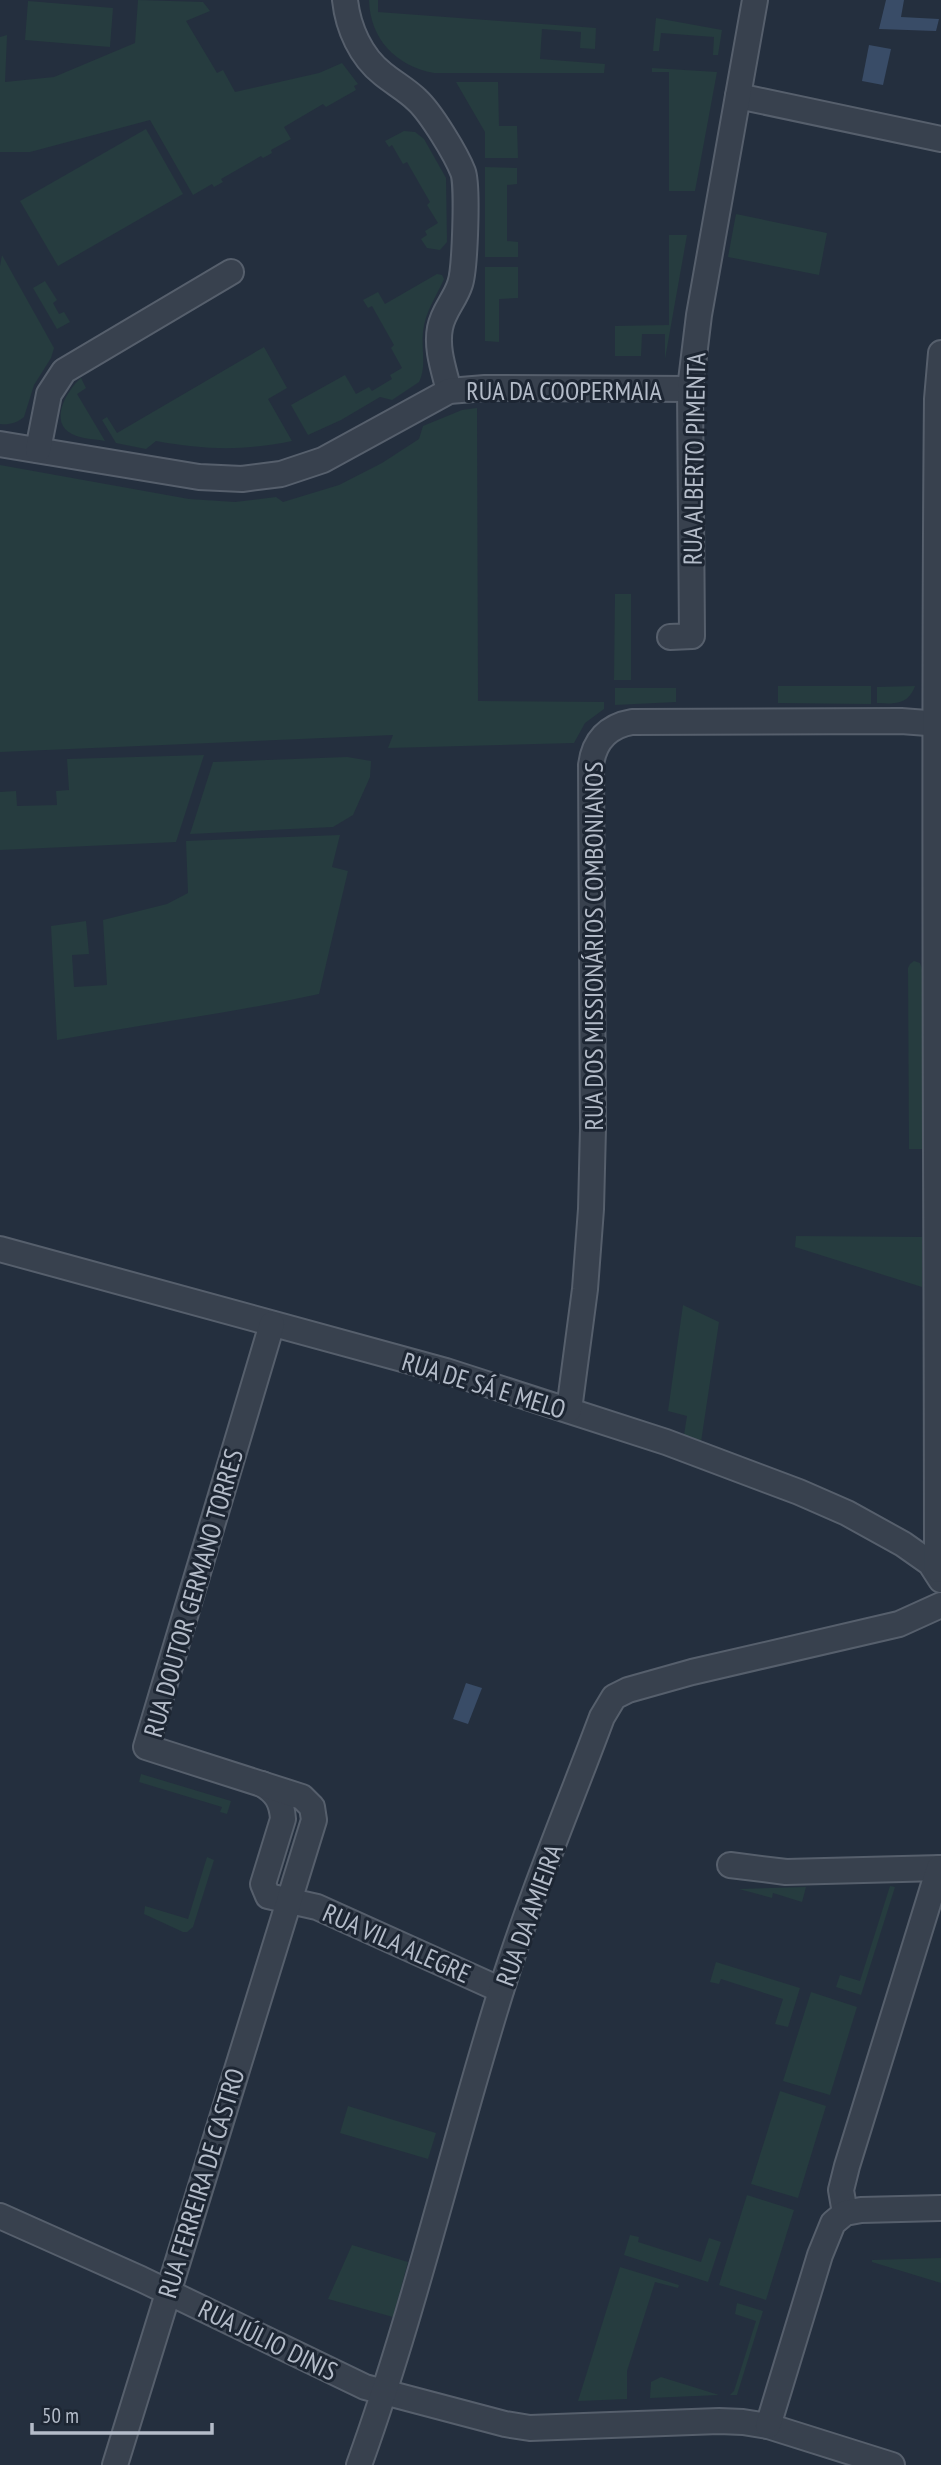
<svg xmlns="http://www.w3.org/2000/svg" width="941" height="2465" font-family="'PT Sans Narrow',sans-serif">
	<rect width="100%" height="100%" fill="#242f3e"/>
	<!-- green -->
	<g fill="#263c3f">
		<polygon points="138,0 203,2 210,11 186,21 217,73 223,70 235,92 319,73 342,63 358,84 354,86 356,90 326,107 323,104 284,127 291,139 271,150 272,153 263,158 261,156 221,179 223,182 214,187 212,184 193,195 150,120 30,152 0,152 0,37 7,35 5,82 54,77 135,43"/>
		<path d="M369,0H378V12L596,28L595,49L580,48L581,32L542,29L540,59L605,64L604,73H434C396,66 370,39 369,0Z"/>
		<polygon points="28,1 113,8 110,47 25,40"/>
		<polygon points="656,18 722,30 718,55 713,55 714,37 661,33 659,51 653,51"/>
		<polygon points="652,68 717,72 695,191 669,191 669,72 652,72"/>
		<polygon points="456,82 498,82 499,126 517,126 518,158 485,158 485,132"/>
		<polygon points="146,129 183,194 58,266 20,201"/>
		<polygon points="404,131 415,132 424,139 446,178 447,242 440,250 427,248 421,239 427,235 425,231 438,223 427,205 430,202 407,162 403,164 392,145 389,147 385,141"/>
		<polygon points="485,167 517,168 517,184 507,185 507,241 518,242 518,257 485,257"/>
		<polygon points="736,214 827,233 819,275 728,257"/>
		<polygon points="669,235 687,235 665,359 665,334 642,334 641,356 615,356 615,326 669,325"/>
		<path d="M2,255L54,348L51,358L34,385L24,417C17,423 9,425 0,424V266Z"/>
		<polygon points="485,267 518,267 518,298 499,299 499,342 485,341"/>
		<path d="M437,274L442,275L444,279C436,297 425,312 423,332C421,348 427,367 419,382L392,400L380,397L341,420L308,435L291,405L345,375L356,394L369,387L372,391L392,379L390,375L402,368L391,348L394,345L372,306L368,308L363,300L378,292L385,304Z"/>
		<polygon points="45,281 57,300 53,303 59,314 64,312 70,322 57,329 33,288"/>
		<path d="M264,347L287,388L268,399L292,441C243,451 206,450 156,441L146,449L116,443L102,420L107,417L117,433Z"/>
		<path d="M81,378L86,388L77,394L105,441C95,439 82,439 72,434C48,422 67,390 81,378Z"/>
		<polygon points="477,408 478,701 604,702 604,709 585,723 574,743 388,748 393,735 0,752 0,465 189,499 235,502 276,497 283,502 339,485 382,463 419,439 423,426 462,410"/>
		<polygon points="615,594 631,594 631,680 614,680"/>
		<polygon points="778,686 871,686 871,704 778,703"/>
		<path d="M915,686C908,705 895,704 877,703V687Z"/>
		<polygon points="615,688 676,688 676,702 615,705"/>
		<polygon points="204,755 176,842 0,850 0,792 16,791 17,806 57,805 56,791 69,790 67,759"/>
		<polygon points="347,757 371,761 370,777 353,815 333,827 190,834 213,762"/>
		<path d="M340,835L332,867L348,871L319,994C232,1013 144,1024 57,1040L51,926L86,921L89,954L72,955L74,987L107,985L103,920L167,904L188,893L186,841Z"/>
		<polygon points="914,961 920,963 922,969 922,1149 909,1149 908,968 910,964"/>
		<polygon points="796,1236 922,1237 922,1287 795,1247"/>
		<polygon points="683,1305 719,1322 701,1442 684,1435 687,1416 668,1411"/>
		<polygon points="141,1774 231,1801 227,1814 220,1812 222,1807 139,1782"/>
		<polygon points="207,1857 214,1860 193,1927 187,1932 183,1932 144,1914 145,1906 188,1919"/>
		<polygon points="890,1886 895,1887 861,1995 836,1987 840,1975 860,1981"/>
		<polygon points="806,1887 802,1902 773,1893 772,1898 739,1889"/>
		<polygon points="716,1962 800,1988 788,2027 775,2024 783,1999 721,1979 719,1984 710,1982"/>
		<polygon points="811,1992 857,2007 830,2095 783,2081"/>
		<polygon points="780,2091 826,2106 798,2198 751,2184"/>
		<polygon points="348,2106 436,2133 428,2159 340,2133"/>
		<polygon points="747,2195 794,2210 766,2300 719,2285"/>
		<polygon points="630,2235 639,2237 638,2242 701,2262 709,2238 721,2242 708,2282 624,2255"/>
		<polygon points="352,2245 408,2262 393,2317 328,2299"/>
		<polygon points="941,2258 941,2283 872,2262 872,2260"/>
		<polygon points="620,2267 679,2285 678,2288 655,2282 627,2371 627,2399 578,2401"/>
		<polygon points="737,2303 763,2311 737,2395 730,2395 734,2391 756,2321 735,2314"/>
		<polygon points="661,2377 719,2395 650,2398 651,2382"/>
	</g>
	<!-- water -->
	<g fill="#394c67">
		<polygon points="886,0 904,0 901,17 939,19 936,31 879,29"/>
		<polygon points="869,45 891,49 883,85 862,81"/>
		<polygon points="466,1683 482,1688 468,1724 453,1719"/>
	</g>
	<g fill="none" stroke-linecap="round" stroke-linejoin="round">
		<defs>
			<g id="minor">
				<path d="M345,0C348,28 361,57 383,74C394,83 407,90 417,100C431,113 456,154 463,172C468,185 465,270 460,284C455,300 443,311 440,328C436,349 444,370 449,391"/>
				<polyline points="738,96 941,139"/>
				<polyline points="0,444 199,477 242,479 281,474 323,460 449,391 485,388 690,389"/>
				<polyline points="38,450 49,394 64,371 231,272"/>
				<polyline points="670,637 692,636 690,389 699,315 755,0"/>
				<polyline points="0,1249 446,1371 666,1442 799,1492 847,1513 903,1544 930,1563 941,1580"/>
				<path d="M569,1410L585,1289L591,1209L593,1128L591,765C594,741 608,726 632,722L901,721L941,724"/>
				<path d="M937,1570C937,1180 933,790 937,399L941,353"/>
				<path d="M262,1784C276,1792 282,1802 283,1819L263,1884L268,1896L317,1907L501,1990"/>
				<polyline points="730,1865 786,1872 941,1868"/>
				<polyline points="845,2213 841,2190 847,2166 939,1868"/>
				<polyline points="0,2216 141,2279 365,2387 505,2424 530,2428 719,2421 743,2422 768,2426 892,2465"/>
				<polyline points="768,2426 820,2255 833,2223 845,2213 861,2210 941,2208"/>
				<polyline points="115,2465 314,1820 312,1807 302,1797 146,1747 272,1324"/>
				<path d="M359,2465C415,2310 452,2148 501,1991C530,1898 568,1808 602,1717L614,1697L628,1690L692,1672L899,1624L941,1605"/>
			</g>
		</defs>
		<!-- minor casing -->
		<use href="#minor" stroke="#565f6c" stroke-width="28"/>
		<!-- minor -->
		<use href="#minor" stroke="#38414e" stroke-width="24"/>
	</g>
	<g text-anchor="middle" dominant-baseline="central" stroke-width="6" stroke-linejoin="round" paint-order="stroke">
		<!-- street labels -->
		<g font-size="26" fill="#b4bcc9" stroke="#1d2633">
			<text x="564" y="390">RUA DA COOPERMAIA</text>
			<text transform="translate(694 459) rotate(-89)">RUA ALBERTO PIMENTA</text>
			<text transform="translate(593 946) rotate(-90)">RUA DOS MISSIONÁRIOS COMBONIANOS</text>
			<text transform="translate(484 1385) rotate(17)">RUA DE SÁ E MELO</text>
			<text transform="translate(193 1593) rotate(-74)">RUA DOUTOR GERMANO TORRES</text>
			<text transform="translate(529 1915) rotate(-70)">RUA DA AMIEIRA</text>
			<text transform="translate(397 1943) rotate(24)">RUA VILA ALEGRE</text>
			<text transform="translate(201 2183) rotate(-73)">RUA FERREIRA DE CASTRO</text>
			<text transform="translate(268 2340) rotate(26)">RUA JÚLIO DINIS</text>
		</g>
	</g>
	<!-- scale -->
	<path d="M32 2423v10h180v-10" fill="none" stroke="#b4bcc9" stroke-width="3.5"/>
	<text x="42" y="2423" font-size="21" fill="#b4bcc9" stroke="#1d2633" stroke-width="5" paint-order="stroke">50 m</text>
</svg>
